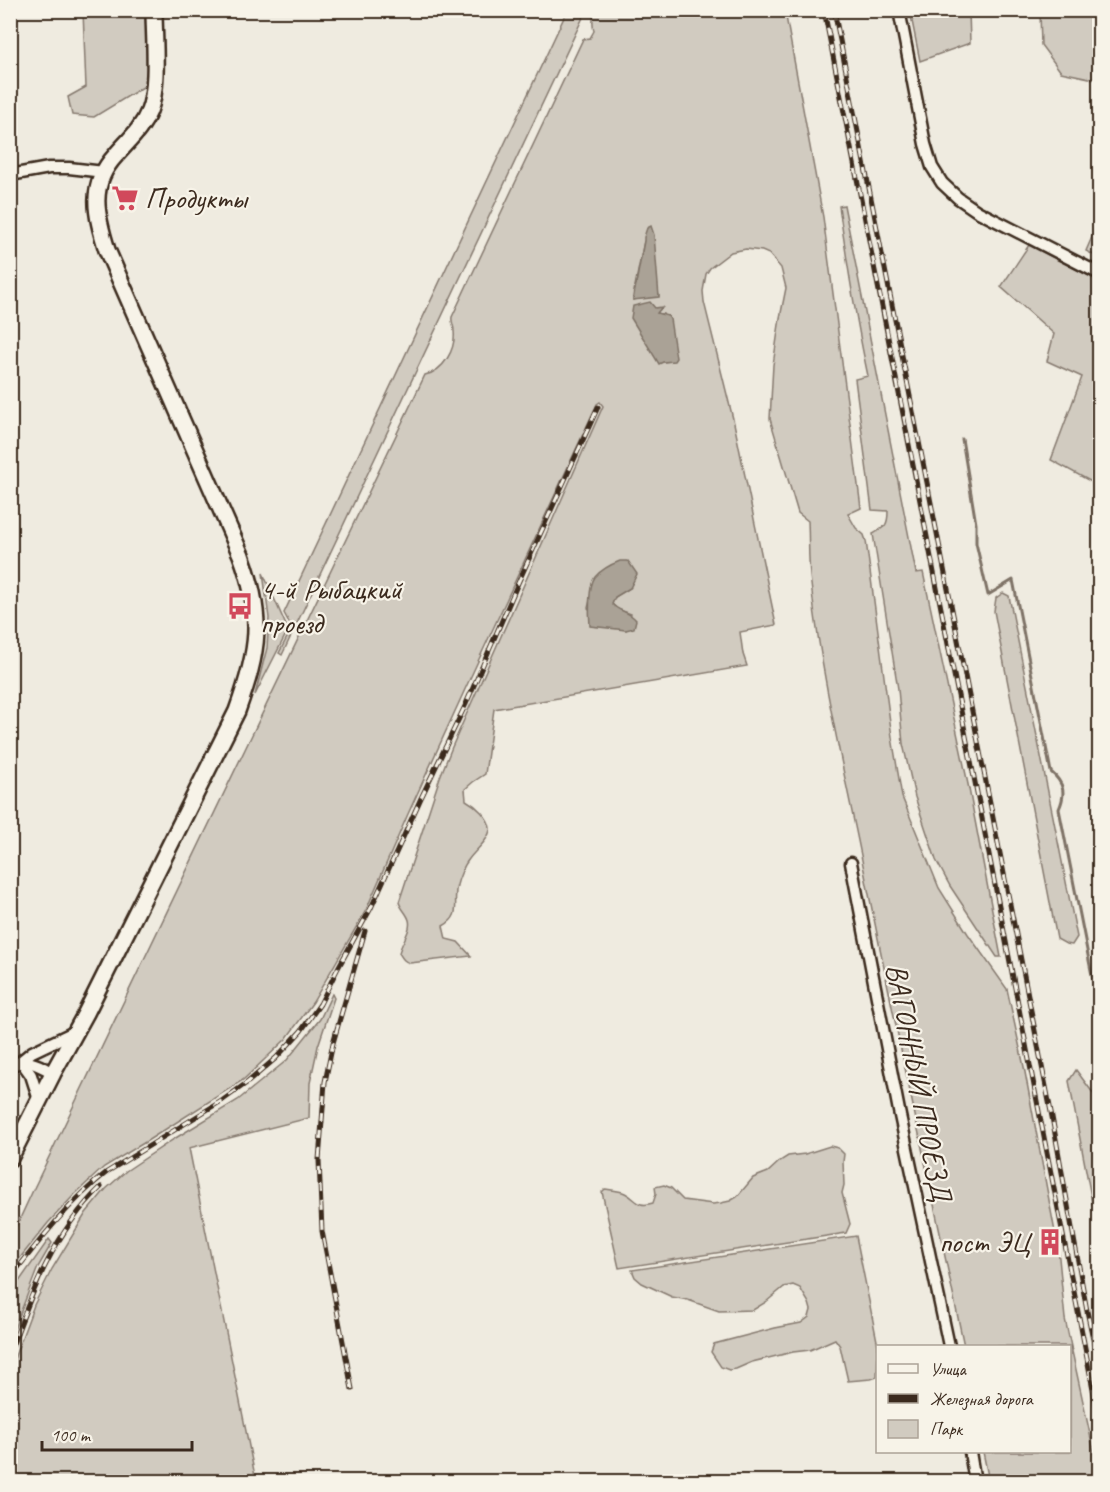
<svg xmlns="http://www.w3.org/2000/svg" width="1110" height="1492" font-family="Caveat,sans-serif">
	<rect width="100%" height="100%" fill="#efebe0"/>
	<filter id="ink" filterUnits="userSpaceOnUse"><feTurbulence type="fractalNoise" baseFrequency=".0167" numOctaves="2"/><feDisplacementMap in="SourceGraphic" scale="12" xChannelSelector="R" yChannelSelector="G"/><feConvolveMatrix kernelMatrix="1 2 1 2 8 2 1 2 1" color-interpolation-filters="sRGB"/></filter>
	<g filter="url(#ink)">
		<!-- green -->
		<g fill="#d1cbc0" stroke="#867a6f" stroke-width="1.5" fill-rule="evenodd">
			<polygon points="83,11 148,11 148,84 94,117 72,115 68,97 86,87"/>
			<polygon points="567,11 586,11 282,655 279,653 292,628 284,613"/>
			<path d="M595,11H785L823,217L861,508L848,514L856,528L864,535L866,541L892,737L902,797L939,888L968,934L1007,989L1024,1067L1058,1248L1065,1319L1098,1471L1099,1481H989L983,1452H1070V1346H964C930,1188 896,1029 864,870C845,775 822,681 811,584C808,563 809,542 808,521L798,513L770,419L773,365L780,318L786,288L781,268L769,254L762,251L746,249L731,252L710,268L706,274L703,291L704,302L734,423L776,625L740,632L743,654L747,666L494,709L485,774L473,782L465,789L466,800C475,805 489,817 490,828C490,840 475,850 469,859C464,865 459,877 457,885C452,903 463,915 443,926L446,939L458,942L471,956L410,963C404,962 402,958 399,953C401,943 412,930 409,920C407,913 401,909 399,902L440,777L452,747L603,406L600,402L597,404L467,685L408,814L366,910L313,1002L286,1039L243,1080L147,1141L104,1167L75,1194L48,1223L11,1269V1238L35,1186L425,375C444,371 456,349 454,331C454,325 451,322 452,317L583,39L590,38L594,31C592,23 592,18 595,11ZM644,241L659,296L633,300V296ZM655,308H662L657,312L660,314H664L670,361L663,362ZM592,584L630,588L615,597L612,604L617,609L631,614L626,630L610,627L588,608L590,600Z"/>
			<polygon points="910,11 969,11 970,43 920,61"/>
			<polygon points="1040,11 1099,11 1099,80 1061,72 1041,45"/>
			<path d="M844,205L916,573L923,572L969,789L1001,957H997L950,886L936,860L915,797L903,744L898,689L873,534C885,527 888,526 888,511L872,510L855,379L868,376C856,320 847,263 839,206Z"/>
			<polygon points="1099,221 1099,258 1086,251"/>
			<polygon points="1029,245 1099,281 1099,486 1051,460 1082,377 1047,361 1054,334 1001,287"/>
			<polygon points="263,573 288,630 255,695 267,648 269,618"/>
			<polygon points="1003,593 1009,596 1077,937 1072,945 1066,944 1057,939 994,611 996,598"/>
			<polygon points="332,994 334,998 318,1046 310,1083 309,1118 189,1148 256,1481 11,1481 11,1367 34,1305 52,1269 86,1213 106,1189 126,1171 174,1139 238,1100 287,1060 320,1019"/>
			<polygon points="1076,1070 1093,1093 1099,1104 1099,1239 1069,1081"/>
			<path d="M830,1146L838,1148L844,1154L843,1162L844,1185L842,1193L850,1224L846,1233L619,1268L602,1192L605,1189C611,1190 619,1190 625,1193C637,1199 637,1208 653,1203L656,1194L655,1187L664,1185L671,1188L683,1200L713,1204L721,1203L730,1201L737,1197L753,1178L768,1172L780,1161L788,1156L805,1154Z"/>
			<polygon points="856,1236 878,1346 877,1377 871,1379 848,1381 840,1346 835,1339 810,1350 793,1352 752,1362 736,1369 729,1370 721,1367 711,1352 714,1344 775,1328 801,1323 809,1317 811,1310 809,1303 800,1288 793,1285 784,1287 766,1302 753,1310 719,1311 688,1300 672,1297 642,1283 635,1277 632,1270"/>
			<polygon points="49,1239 52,1243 38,1267 11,1337 11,1293"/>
		</g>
		<!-- water -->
		<g fill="#aaa296" stroke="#7e7266" stroke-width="1.5">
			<polygon points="651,226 654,235 659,297 633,300 644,241 644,237 647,228"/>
			<polygon points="650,302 655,308 662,307 657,313 668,316 670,319 676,358 674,361 663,362 659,364 631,318 633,306"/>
			<path d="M620,561H628L637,574L630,588L615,597L612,604C619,612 629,611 636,620L634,628L626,630L590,626C589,615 588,586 595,577C601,570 612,564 620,561Z"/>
		</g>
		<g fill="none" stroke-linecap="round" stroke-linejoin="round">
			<!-- stream -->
			<path stroke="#7e7266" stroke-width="3" d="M962,439L976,524V543L988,595L1013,580L1051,772C1064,783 1066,793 1059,809L1100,1016"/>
			<defs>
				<g id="street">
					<polyline points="899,10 925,144 932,167 942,183 958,198 977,211 1100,274"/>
					<polyline points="10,175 49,168 69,168 104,172"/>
					<polyline points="851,863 899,1111 949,1346"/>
					<path d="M10,1066C28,1058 37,1064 53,1073"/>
					<polyline points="39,1100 31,1075 21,1061 32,1052 76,1031"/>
					<polyline points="970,1452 975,1482"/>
				</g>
				<path id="secondary" d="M10,1158L53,1073L86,1013L237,711C259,650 264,617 241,555L107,250C96,215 88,185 116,155C128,141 142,129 149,111C159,86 154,38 154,10"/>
			</defs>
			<!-- street casing -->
			<use href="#street" stroke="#3b2a1e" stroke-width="15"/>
			<!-- secondary casing -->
			<use href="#secondary" stroke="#3b2a1e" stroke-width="20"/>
			<!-- street -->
			<use href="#street" stroke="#f7f3e8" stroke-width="10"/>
			<!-- secondary -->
			<use href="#secondary" stroke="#f7f3e8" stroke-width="15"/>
			<defs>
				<g id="rail">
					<path d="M824,10C917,482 1008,953 1100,1425"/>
					<polyline points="834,10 1007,889 1052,1117 1087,1311 1100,1371"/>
					<path d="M10,1278C40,1240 69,1202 107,1172L223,1100L248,1082L276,1058L301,1031L320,1004L338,968L371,908L421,798L466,704L518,583L598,407"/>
					<path d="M10,1352C32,1292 54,1232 101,1187"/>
					<polyline points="352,1389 322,1231 319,1160 325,1082 333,1043 365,931"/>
				</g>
			</defs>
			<!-- rail casing -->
			<use href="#rail" stroke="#3b2a1e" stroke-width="5"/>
			<!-- rail -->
			<use href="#rail" stroke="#f7f3e8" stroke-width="3" stroke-dasharray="9" stroke-linecap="butt"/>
		</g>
	</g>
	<!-- icons -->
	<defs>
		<symbol id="supermarket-bare" viewBox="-9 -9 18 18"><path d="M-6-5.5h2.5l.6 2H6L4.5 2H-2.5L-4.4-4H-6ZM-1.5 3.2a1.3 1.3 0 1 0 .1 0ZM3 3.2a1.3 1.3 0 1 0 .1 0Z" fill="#d1495b" stroke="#f7f3e8" stroke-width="2.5" paint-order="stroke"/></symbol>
		<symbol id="bus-bare" viewBox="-9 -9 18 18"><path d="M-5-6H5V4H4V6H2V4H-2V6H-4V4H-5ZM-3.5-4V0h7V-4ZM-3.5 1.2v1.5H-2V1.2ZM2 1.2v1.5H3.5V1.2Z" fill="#d1495b" stroke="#f7f3e8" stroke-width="2.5" paint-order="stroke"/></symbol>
		<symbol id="building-bare" viewBox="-9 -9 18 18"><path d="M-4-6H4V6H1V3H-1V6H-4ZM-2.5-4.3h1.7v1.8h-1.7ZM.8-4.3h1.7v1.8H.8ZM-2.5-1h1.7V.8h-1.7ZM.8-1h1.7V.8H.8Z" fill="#d1495b" stroke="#f7f3e8" stroke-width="2.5" paint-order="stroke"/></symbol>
	</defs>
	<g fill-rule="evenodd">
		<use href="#supermarket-bare" x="106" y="179" width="38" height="38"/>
		<use href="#bus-bare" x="221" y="587" width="38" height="38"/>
		<use href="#building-bare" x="1031" y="1223" width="38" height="38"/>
	</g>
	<g text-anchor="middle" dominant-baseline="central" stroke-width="4.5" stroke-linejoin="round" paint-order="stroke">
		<!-- poi labels -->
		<g font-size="30" fill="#3b2a1e" stroke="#f7f3e8" text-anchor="start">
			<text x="145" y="198">Продукты</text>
			<text x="260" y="589">4-й Рыбацкий<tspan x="260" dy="34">проезд</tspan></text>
			<text x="1030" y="1242" text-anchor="end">пост ЭЦ</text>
		</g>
		<!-- street labels -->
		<g font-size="30" fill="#3b2a1e" stroke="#f7f3e8">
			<text transform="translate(919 1082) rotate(79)">ВАГОННЫЙ ПРОЕЗД</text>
		</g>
	</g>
	<!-- margin -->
	<rect width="1110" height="1492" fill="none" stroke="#f7f3e8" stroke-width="36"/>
	<rect x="18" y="18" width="1074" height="1456" fill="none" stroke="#3b2a1e" stroke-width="2" filter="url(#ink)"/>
	<!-- legend -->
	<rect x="876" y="1345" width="195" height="108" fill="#f7f3e8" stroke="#aca397" stroke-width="1.5"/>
	<rect x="888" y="1364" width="30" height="9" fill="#f7f3e8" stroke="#aca397" stroke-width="1.5"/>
	<text x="930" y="1375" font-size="18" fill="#3b2a1e">Улица</text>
	<rect x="888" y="1394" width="30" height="9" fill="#3b2a1e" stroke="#aca397" stroke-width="1.5"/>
	<text x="930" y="1405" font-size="18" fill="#3b2a1e">Железная дорога</text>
	<rect x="888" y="1420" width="30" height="18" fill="#d1cbc0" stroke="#aca397" stroke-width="1.5"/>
	<text x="930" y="1435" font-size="18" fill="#3b2a1e">Парк</text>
	<!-- scale -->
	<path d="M42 1441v9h150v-9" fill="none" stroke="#3b2a1e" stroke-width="3"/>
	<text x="51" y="1441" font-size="18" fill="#3b2a1e" stroke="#f7f3e8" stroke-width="4.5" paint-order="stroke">100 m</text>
</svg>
